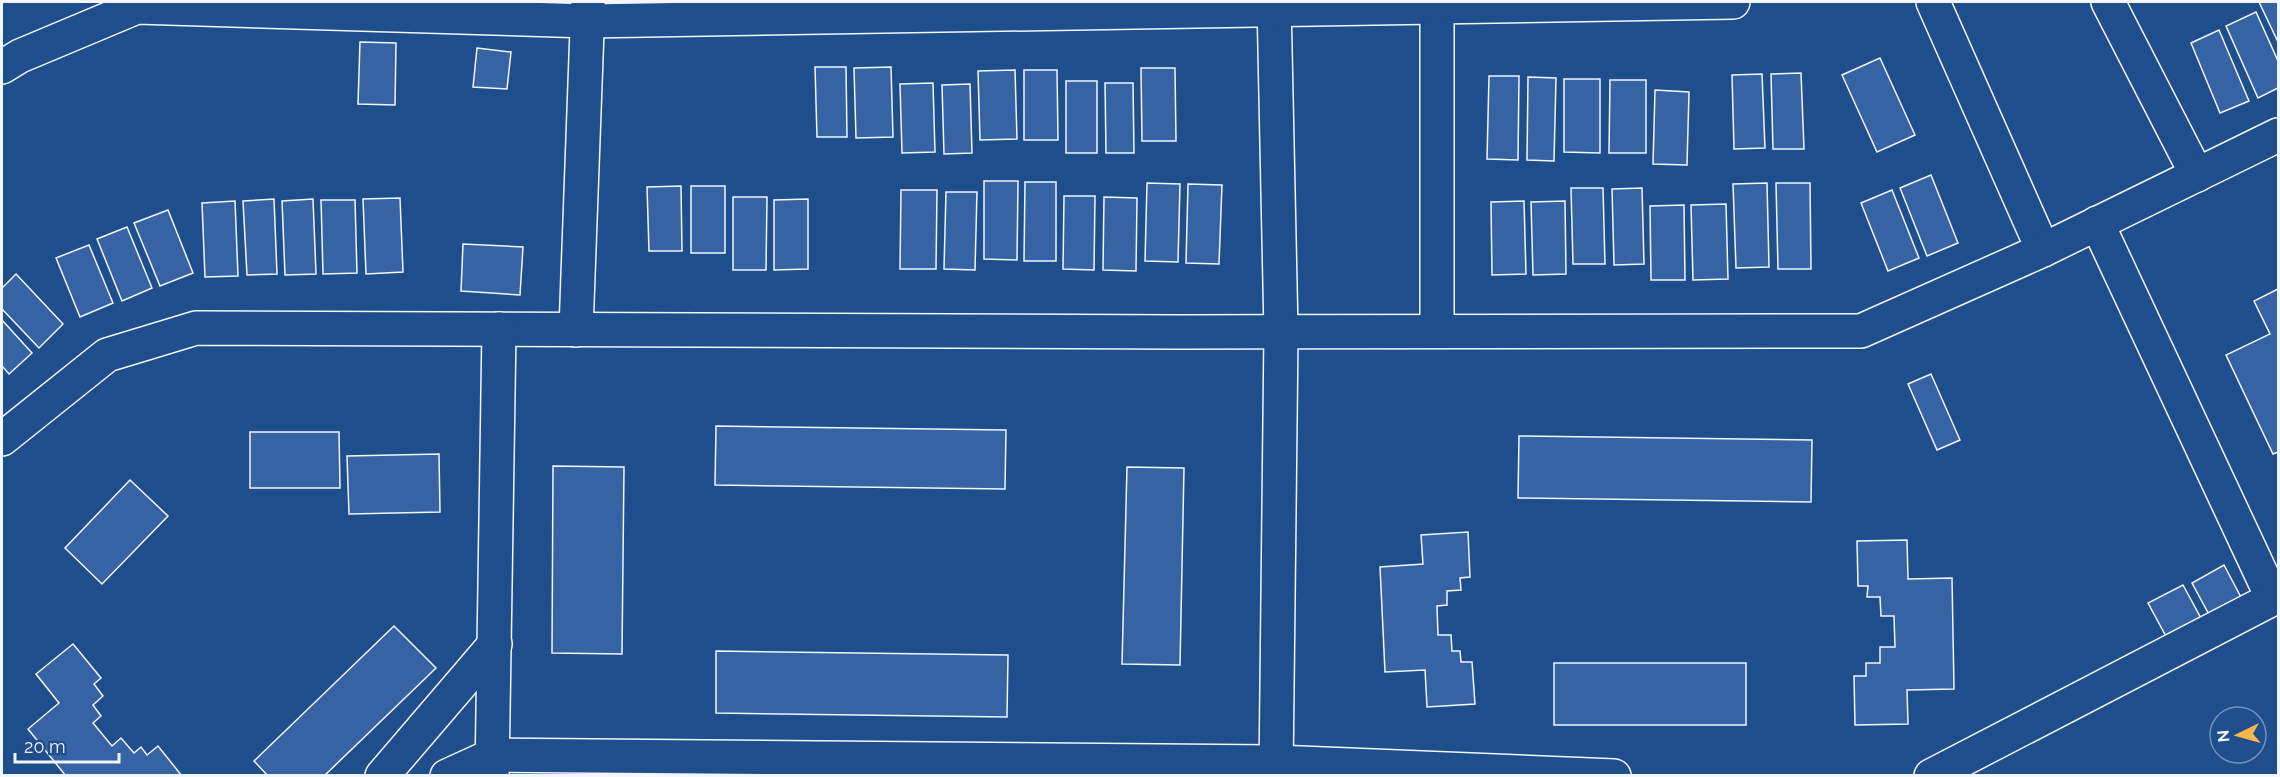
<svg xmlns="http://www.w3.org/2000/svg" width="2280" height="777" font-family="Raleway,sans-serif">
	<rect width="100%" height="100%" fill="#1f4e8c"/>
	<!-- building -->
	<g fill="#3563a3" stroke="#f2f6ff" stroke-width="1.5">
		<polygon points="2259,2 2278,2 2278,42"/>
		<polygon points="2256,12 2278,61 2278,88 2258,98 2226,26"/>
		<polygon points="2219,30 2249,101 2220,113 2191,43"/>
		<polygon points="360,42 396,43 395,105 358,104"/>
		<polygon points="477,48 511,52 507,89 473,87"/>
		<polygon points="1880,58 1915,135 1877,152 1842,75"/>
		<polygon points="815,67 846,67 847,137 817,137"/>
		<polygon points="891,67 893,137 856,138 854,68"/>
		<polygon points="1141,68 1175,68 1176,141 1142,141"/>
		<polygon points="1015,70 1017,139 980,140 978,71"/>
		<polygon points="1024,70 1057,70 1058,140 1024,140"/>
		<polygon points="1801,73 1804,149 1773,149 1771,74"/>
		<polygon points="1762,74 1765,148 1734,149 1732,75"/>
		<polygon points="1489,76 1519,76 1518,160 1487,159"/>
		<polygon points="1528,77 1556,78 1554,161 1527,160"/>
		<polygon points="1564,79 1600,79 1600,153 1564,152"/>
		<polygon points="1610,80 1646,80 1646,153 1609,153"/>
		<rect x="1066" y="81" width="31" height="72"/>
		<polygon points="933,83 935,152 902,153 900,84"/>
		<polygon points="1105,83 1133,83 1134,153 1106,153"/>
		<polygon points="970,84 972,153 944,154 942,85"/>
		<polygon points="1655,90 1689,92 1687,165 1653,164"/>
		<polygon points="1931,175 1958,243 1927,256 1900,188"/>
		<polygon points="984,181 1018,181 1017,260 984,259"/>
		<polygon points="1025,182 1056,182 1056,261 1024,261"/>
		<polygon points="1147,183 1180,184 1178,262 1145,261"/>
		<polygon points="1767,183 1769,267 1736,268 1733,184"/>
		<polygon points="1776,183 1810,183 1811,269 1778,269"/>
		<polygon points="1188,184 1222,185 1219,264 1186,263"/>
		<polygon points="681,186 682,251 649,251 647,187"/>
		<rect x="691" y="186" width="34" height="67"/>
		<polygon points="1571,188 1603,188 1605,264 1573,264"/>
		<polygon points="1642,188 1644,264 1614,265 1612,189"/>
		<polygon points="901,190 937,190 936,269 900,269"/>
		<polygon points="1892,190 1919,258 1888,271 1861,203"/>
		<polygon points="946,192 977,192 975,270 944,269"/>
		<polygon points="1064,196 1095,196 1094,270 1063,269"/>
		<polygon points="733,197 767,197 766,270 733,270"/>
		<polygon points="1104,197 1137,198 1136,271 1103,270"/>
		<polygon points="400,198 403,272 366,274 363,199"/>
		<polygon points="274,199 277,274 247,275 243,201"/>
		<polygon points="313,199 316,274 285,275 282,201"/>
		<polygon points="808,199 808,269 774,270 774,200"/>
		<polygon points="321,200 355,200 357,273 323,274"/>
		<polygon points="235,201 238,276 205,277 202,203"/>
		<polygon points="1524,201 1526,274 1492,275 1491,202"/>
		<polygon points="1565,201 1566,274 1533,275 1531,202"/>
		<polygon points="1726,204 1728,279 1693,280 1691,205"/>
		<polygon points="1684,205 1685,280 1651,280 1650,206"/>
		<polygon points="168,210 193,273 160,286 134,223"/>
		<polygon points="127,227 152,288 122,301 97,239"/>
		<polygon points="463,244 523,247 520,295 461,291"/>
		<polygon points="89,245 113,303 80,317 56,258"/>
		<polygon points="16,274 63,324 39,348 2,309 2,288"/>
		<polygon points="2278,289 2278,452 2273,454 2226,355 2270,334 2254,301"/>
		<polygon points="2,320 32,353 9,374 2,366"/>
		<polygon points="1931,374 1960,440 1937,450 1908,384"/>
		<polygon points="716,426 1006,430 1005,489 715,485"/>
		<polygon points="250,432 339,432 340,488 250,488"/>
		<polygon points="1519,436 1812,440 1811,502 1518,498"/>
		<polygon points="439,454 440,512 349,514 347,456"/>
		<polygon points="553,466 624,467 622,654 552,653"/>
		<polygon points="1127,467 1184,468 1180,665 1122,664"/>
		<polygon points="130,480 168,516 102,584 65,548"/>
		<polygon points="1468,532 1470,577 1460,578 1461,590 1447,591 1447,605 1437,606 1438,635 1451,635 1452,651 1460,651 1461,662 1472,662 1475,704 1427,707 1425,670 1385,672 1380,567 1423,564 1421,535"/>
		<polygon points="1907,540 1908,579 1952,578 1954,689 1907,690 1908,724 1855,725 1854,676 1866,676 1866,663 1880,663 1880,647 1895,647 1894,616 1881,616 1880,597 1867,597 1868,586 1858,586 1857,541"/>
		<polygon points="2224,565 2244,603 2212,620 2192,583"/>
		<polygon points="2183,585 2203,622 2168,640 2148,603"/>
		<polygon points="394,626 436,668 324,776 268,776 254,761"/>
		<polygon points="73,644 101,678 94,684 103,696 93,705 101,716 93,723 112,746 121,738 134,753 141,747 147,755 158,746 182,776 66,776 28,729 59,703 36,674"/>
		<polygon points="716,651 1008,655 1007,717 716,713"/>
		<rect x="1554" y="663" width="192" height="62"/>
	</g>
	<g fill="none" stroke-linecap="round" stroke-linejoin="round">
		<defs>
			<g id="minor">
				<polyline points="1274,2 1281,332 1276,776"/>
				<polyline points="1933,2 2043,250"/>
				<polyline points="2108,2 2197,175"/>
				<polyline points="1437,6 1437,331"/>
				<polyline points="2,67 20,56 137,7 588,21 1733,2"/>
				<polyline points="2097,223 2273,599"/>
				<polyline points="576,330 588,2"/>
				<polyline points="2,439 107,355 196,328 1179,332 1861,331 2043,250 2278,135"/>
				<polyline points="382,776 495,644"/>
				<polyline points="447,776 493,755 1276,762 1614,776"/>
				<polyline points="492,776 499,329"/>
				<polyline points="1931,776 2278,596"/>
			</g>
		</defs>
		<!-- minor casing -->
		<use href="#minor" stroke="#f2f6ff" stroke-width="36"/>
		<!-- minor -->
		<use href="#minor" stroke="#1f4e8c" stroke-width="33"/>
	</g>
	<!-- border -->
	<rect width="2280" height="777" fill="none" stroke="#f2f6ff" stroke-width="6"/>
	<!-- north arrow -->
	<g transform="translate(2238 735) rotate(265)"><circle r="28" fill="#1f4e8c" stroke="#7391ba" stroke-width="1.5"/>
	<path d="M0-4.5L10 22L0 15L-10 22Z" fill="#ffb74d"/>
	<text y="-9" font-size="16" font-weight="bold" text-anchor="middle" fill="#f2f6ff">N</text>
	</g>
	<!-- scale -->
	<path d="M15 753v9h104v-9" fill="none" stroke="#f2f6ff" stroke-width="3"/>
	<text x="24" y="753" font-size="18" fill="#f2f6ff" stroke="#1f4e8c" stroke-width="4.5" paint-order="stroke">20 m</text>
</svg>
